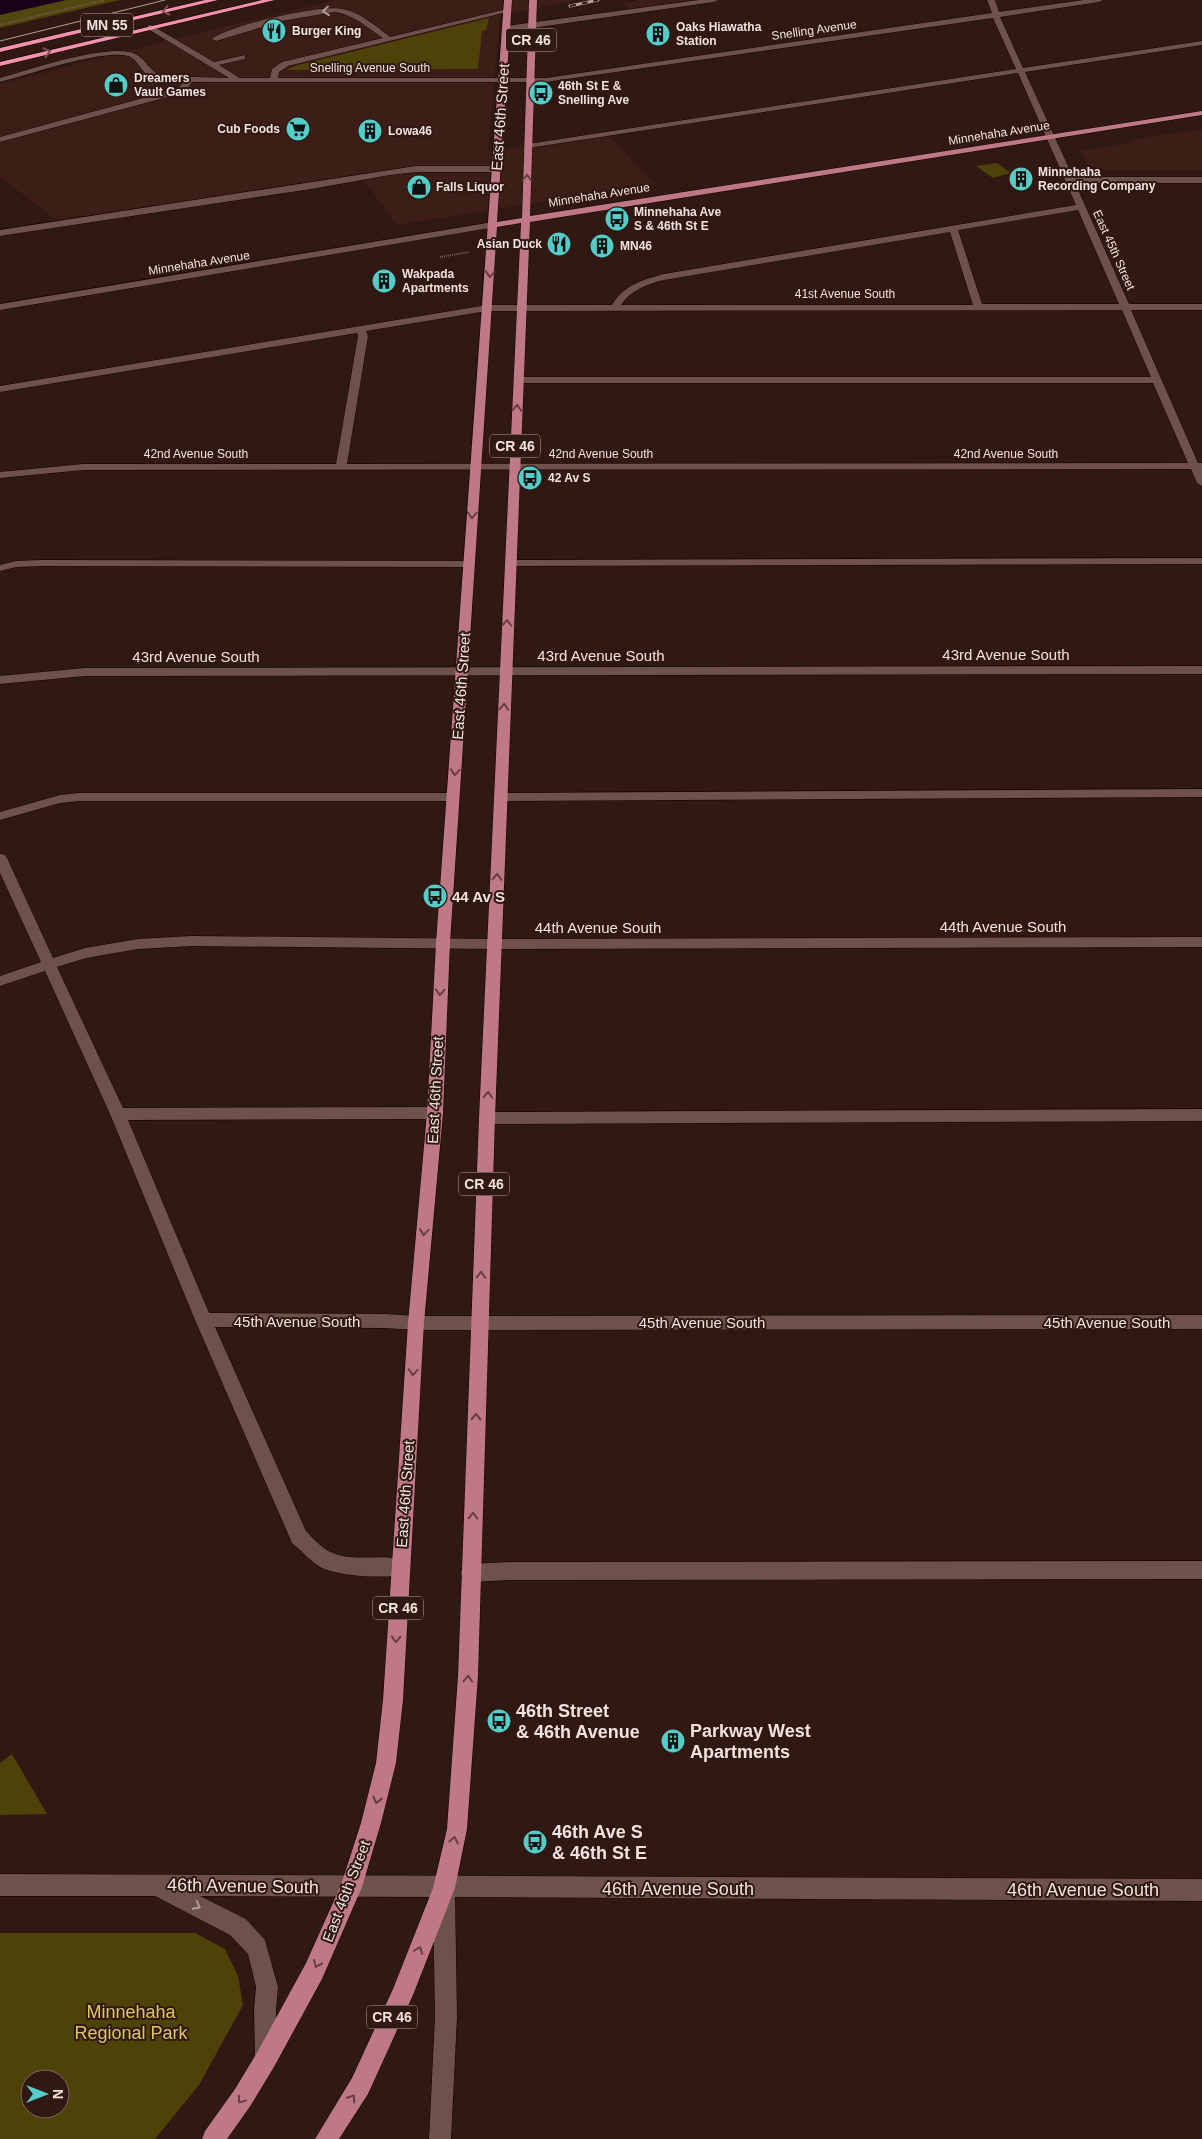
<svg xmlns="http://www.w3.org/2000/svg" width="1202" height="2139" font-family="Helvetica,sans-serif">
	<rect width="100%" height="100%" fill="#301813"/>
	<!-- built -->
	<g fill="#3c1e17">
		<polygon points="337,0 578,0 500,16 488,151 607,134 655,184 396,225 361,175 59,222 0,177 0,84 185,36"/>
		<polygon points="639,0 702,0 631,10 623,3"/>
		<polygon points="1202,129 1202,170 1090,170 1081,151 1132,142 1130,140"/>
	</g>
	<!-- green -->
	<g fill="#4e4209" fill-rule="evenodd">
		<polygon points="0,0 120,0 0,28"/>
		<polygon points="489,18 486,30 482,31 478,69 286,70 298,65"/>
		<polygon points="997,163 1011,173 993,178 976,166"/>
		<polygon points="12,1754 47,1814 0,1815 0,1763"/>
		<path d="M0,1933H195L225,1949L238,1976L243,2005L199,2085L155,2139H0ZM30,2079H60V2109H30Z"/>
	</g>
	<!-- forest -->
	<polygon fill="#52470f" points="66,0 104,0 0,24 0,15"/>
	<!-- water -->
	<polygon fill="#1a0019" points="0,0 66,0 0,15"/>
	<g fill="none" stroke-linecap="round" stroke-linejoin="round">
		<defs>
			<g id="minor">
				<polygon points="699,0 718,0 714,2 532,28 506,30 502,28 506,26"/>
				<path d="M987,0H995L999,12L1084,0H1103L1099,2L1000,17L1023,68L1202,41V45L1025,72L1073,177H1202V183H1075L1129,304H1202V310H1131L1198,463H1202V486L1197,483L1191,469L83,470L0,478V472L83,464H336L358,336L357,333L0,392V386L487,305H612C624,285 642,280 664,274L1076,205L1018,73L528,148L524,146L528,144L1016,69L993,18L546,82H192L186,90L175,95L0,142V137L169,91L180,86L184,82C170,82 154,83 144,72C139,66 135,58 128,56C101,49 29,75 0,82V78C29,70 110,42 135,54C146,59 150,72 161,76L229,78L148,29V25H151L214,62L245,55V59L219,65L240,78H270L272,69L282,62L383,38C368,28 353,14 334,12L282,21L216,41L212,39C230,25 320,4 343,9C360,12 377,27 390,37L507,9L511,11L288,66L279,72L278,78H546L992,13ZM1078,210L1119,304H982L958,230ZM950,232L973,305H621C631,290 647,284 664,280ZM1122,310L1151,377H518L513,380L518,383H1153L1188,463L347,464L368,336L366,331L487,311Z"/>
				<polygon points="416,166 497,166 501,169 497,172 416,172 390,175 311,189 0,236 0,230"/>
				<polygon points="493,222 497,225 496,227 0,310 0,304"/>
				<polygon points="1202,558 1202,564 510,566 504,563 510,560"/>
				<polygon points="41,560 469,561 475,564 469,567 41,566 16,567 0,571 0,565 16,561"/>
				<polygon points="1202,666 1202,674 85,676 0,684 0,676 85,668"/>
				<polygon points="1202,789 1202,797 500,801 494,797 500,793"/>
				<polygon points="79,793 453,793 459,797 453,801 79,801 60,803 0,820 0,812 60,795"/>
				<path d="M0,854L5,855L7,858L53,958L85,948L138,939L192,936L495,939L1202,937V947L495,949L192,946L138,949L86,958L57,967L123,1108L435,1107L440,1109L443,1113L440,1117L435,1119L128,1120L209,1313L385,1314L416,1316L1202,1315V1329L416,1330L385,1328L215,1327L306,1531C313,1538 323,1550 333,1553C356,1563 384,1552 407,1561L409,1567L407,1573C388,1580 340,1576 322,1568C312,1563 302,1551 292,1543L195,1320L110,1114L45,971L0,986V976L41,962L0,873Z"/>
				<polygon points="1202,1109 1202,1121 487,1124 482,1122 479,1118 482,1114 487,1112"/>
				<polygon points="1202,1561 1202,1579 511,1580 470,1582 463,1579 461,1573 463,1567 470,1564 511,1562"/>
				<polygon points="0,1874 1202,1879 1202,1901 455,1897 457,2017 451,2139 429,2139 435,2017 433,1897 200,1896 246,1919 265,1940 278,1987 276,2010 277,2057 274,2065 266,2068 258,2065 255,2057 254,2010 256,1987 248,1954 230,1935 155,1896 0,1896"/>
			</g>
			<polygon id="major" points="504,0 512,0 497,222 522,218 529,0 537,0 530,216 1202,111 1202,115 530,222 495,1118 478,1676 467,1829 455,1888 413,1995 368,2094 339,2139 315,2139 352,2078 393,1989 433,1888 447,1829 458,1676 479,1118 521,223 497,227 450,943 443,1113 424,1323 403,1700 396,1763 381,1823 362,1887 322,1979 274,2067 251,2105 227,2139 202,2139 205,2131 235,2089 258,2051 306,1963 341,1885 361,1823 376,1763 383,1700 408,1323 427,1113 436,943"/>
			<g id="highway">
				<polygon points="205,0 218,0 0,52 0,48"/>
				<polygon points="262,0 275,0 0,66 0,62"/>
			</g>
		</defs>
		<!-- minor casing -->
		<use href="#minor" stroke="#160301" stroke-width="1"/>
		<!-- major casing -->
		<use href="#major" stroke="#160301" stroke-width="1"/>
		<!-- highway casing -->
		<use href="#highway" stroke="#160301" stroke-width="1"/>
		<!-- path -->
		<g stroke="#76605b" stroke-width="2" stroke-dasharray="1 1" stroke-linecap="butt">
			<polyline points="0,25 105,0"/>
			<polyline points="440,257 469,252"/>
		</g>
		<!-- minor -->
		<use href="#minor" fill="#6e514b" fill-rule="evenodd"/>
		<!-- major -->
		<use href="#major" fill="#be7886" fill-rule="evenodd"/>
		<!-- highway -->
		<use href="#highway" fill="#f392ad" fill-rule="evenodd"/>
		<!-- tram -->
		<polyline stroke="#b4a19c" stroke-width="1" points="0,41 165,0"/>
		<defs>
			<polyline id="rail" points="570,6 598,0"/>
		</defs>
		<!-- rail casing -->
		<use href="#rail" stroke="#b4a19c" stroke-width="3"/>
		<!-- rail -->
		<use href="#rail" stroke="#301813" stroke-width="2" stroke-dasharray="6" stroke-linecap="butt"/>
	</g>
	<!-- one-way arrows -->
	<defs><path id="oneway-chevron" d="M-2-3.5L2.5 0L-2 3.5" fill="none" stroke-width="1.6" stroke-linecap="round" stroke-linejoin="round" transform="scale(1.25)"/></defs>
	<g stroke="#884f58">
		<use href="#oneway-chevron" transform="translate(166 11) rotate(167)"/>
		<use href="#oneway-chevron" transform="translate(47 52) rotate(-14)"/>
	</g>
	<g stroke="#b09a94">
		<use href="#oneway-chevron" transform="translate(326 11) rotate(174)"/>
		<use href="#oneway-chevron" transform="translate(197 1906) rotate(27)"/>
	</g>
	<g stroke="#693e41">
		<use href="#oneway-chevron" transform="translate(527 178) rotate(-88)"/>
		<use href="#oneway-chevron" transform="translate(490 274) rotate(94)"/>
		<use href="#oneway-chevron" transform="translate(517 408) rotate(-87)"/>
		<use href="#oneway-chevron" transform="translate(472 515) rotate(94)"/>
		<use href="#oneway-chevron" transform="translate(507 623) rotate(-87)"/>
		<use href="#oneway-chevron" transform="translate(504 707) rotate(-87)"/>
		<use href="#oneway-chevron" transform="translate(455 772) rotate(94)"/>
		<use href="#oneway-chevron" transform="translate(497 877) rotate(-88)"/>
		<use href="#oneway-chevron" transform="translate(440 992) rotate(93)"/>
		<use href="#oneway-chevron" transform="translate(488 1095) rotate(-87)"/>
		<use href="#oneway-chevron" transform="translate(424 1232) rotate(95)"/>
		<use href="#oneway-chevron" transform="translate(481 1275) rotate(-88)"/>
		<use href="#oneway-chevron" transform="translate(413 1372) rotate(94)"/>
		<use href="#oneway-chevron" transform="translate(476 1417) rotate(-88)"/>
		<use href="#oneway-chevron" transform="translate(473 1516) rotate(-88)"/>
		<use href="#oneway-chevron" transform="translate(396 1639) rotate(93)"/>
		<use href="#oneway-chevron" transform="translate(468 1679) rotate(-87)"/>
		<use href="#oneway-chevron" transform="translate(377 1800) rotate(104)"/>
		<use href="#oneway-chevron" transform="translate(454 1840) rotate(-78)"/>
		<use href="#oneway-chevron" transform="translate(419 1950) rotate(-69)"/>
		<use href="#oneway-chevron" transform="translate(317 1964) rotate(114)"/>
		<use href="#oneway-chevron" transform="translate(352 2098) rotate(-57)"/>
		<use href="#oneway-chevron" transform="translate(241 2100) rotate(124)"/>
	</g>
	<!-- icons -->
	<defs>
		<symbol id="restaurant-disc" viewBox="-11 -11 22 22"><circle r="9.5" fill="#54cdc8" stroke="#301813"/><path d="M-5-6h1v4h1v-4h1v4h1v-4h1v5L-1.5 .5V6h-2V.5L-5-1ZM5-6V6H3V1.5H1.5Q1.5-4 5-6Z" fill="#111"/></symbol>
		<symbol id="building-disc" viewBox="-11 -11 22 22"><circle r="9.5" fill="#54cdc8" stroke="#301813"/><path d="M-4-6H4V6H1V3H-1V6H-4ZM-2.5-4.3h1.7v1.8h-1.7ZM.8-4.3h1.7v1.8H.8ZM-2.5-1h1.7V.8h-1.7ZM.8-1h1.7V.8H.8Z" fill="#111"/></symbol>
		<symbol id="shop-disc" viewBox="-11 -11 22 22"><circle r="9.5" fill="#54cdc8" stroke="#301813"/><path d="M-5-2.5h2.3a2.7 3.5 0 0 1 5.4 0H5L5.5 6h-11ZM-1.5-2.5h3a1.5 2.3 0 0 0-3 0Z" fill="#111"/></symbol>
		<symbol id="bus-disc" viewBox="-11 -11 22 22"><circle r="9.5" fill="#54cdc8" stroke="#301813"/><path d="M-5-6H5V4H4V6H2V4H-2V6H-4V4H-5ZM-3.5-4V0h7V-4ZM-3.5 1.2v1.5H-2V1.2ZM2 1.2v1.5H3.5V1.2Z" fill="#111"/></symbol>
		<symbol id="supermarket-disc" viewBox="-11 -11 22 22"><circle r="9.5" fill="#54cdc8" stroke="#301813"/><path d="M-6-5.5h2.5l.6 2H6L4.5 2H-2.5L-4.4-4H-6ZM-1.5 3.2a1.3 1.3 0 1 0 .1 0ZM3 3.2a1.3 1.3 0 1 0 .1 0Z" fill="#111"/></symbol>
	</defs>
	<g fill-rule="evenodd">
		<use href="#restaurant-disc" x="260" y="17" width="28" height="28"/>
		<use href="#building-disc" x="644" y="20" width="28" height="28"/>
		<use href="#shop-disc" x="102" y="71" width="28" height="28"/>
		<use href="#bus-disc" x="527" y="79" width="28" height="28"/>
		<use href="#supermarket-disc" x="284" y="115" width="28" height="28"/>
		<use href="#building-disc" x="356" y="117" width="28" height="28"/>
		<use href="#building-disc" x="1007" y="165" width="28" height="28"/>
		<use href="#shop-disc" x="405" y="173" width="28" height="28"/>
		<use href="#bus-disc" x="603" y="205" width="28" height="28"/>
		<use href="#restaurant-disc" x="545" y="230" width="28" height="28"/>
		<use href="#building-disc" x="588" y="232" width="28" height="28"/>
		<use href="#building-disc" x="370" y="267" width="28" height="28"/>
		<use href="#bus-disc" x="516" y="464" width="28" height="28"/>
		<use href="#bus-disc" x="421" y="882" width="28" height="28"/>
		<use href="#bus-disc" x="485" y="1707" width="28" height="28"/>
		<use href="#building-disc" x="659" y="1727" width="28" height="28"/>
		<use href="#bus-disc" x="521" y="1828" width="28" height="28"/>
	</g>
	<g text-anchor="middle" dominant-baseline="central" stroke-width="4" stroke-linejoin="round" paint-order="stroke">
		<!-- far-poi labels -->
		<g font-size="12" font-weight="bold" fill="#f3e2dd" stroke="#301813" text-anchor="start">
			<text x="676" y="27">Oaks Hiawatha<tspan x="676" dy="14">Station</tspan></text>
			<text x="292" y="31">Burger King</text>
			<text x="134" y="78">Dreamers<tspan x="134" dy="14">Vault Games</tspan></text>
			<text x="558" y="86">46th St E &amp;<tspan x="558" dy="14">Snelling Ave</tspan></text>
			<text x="280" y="129" text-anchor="end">Cub Foods</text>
			<text x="388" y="131">Lowa46</text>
			<text x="1038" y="172">Minnehaha<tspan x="1038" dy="14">Recording Company</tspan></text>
			<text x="436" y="187">Falls Liquor</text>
			<text x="634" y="212">Minnehaha Ave<tspan x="634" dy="14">S &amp; 46th St E</tspan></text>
			<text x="542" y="244" text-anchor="end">Asian Duck</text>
			<text x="620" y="246">MN46</text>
			<text x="402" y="274">Wakpada<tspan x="402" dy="14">Apartments</tspan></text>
			<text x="548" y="478">42 Av S</text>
		</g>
		<!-- far-street labels -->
		<g font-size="12" fill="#f3e2dd" stroke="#301813">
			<text transform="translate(814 30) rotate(-8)">Snelling Avenue</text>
			<text x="370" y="68">Snelling Avenue South</text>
			<text transform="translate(999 133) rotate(-9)">Minnehaha Avenue</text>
			<text transform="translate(599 195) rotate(-9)">Minnehaha Avenue</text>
			<text transform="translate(1114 250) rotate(66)">East 45th Street</text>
			<text transform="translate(199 263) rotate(-9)">Minnehaha Avenue</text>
			<text x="845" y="294">41st Avenue South</text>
			<text x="196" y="454">42nd Avenue South</text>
			<text x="601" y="454">42nd Avenue South</text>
			<text x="1006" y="454">42nd Avenue South</text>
		</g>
		<!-- shield labels -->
		<g fill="#301813" stroke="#b8a5a0" stroke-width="1">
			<rect x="81" y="13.5" width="52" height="23" rx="4"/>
			<rect x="506" y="28.5" width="50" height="23" rx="4"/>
			<rect x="490" y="434.5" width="50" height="23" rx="4"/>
			<rect x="459" y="1172.5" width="50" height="23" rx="4"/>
			<rect x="373" y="1596.5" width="50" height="23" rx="4"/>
			<rect x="367" y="2005.5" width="50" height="23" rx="4"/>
		</g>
		<g font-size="14" font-weight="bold" fill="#f3e2dd">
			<text x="107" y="25">MN 55</text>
			<text x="531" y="40">CR 46</text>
			<text x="515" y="446">CR 46</text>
			<text x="484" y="1184">CR 46</text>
			<text x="398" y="1608">CR 46</text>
			<text x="392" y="2017">CR 46</text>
		</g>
		<!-- street labels -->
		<g font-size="15" fill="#f3e2dd" stroke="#301813">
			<text transform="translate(500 117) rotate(-86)">East 46th Street</text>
			<text x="1006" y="654">43rd Avenue South</text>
			<text x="601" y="655">43rd Avenue South</text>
			<text x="196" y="656">43rd Avenue South</text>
			<text transform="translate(461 686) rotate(-86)">East 46th Street</text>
			<text x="1003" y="926">44th Avenue South</text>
			<text x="598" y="927">44th Avenue South</text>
			<text transform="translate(435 1090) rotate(-87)">East 46th Street</text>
			<text x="297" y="1321">45th Avenue South</text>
			<text x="702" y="1322">45th Avenue South</text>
			<text x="1107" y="1322">45th Avenue South</text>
			<text transform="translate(405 1494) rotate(-86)">East 46th Street</text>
			<text transform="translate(346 1891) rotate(-69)">East 46th Street</text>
		</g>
		<!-- poi labels -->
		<g font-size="15" font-weight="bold" fill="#f3e2dd" stroke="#301813" text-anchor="start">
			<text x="452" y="896">44 Av S</text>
		</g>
		<!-- near-poi labels -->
		<g font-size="18" font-weight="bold" fill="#f3e2dd" stroke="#301813" text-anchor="start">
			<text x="516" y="1711">46th Street<tspan x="516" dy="21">&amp; 46th Avenue</tspan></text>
			<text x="690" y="1731">Parkway West<tspan x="690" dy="21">Apartments</tspan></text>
			<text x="552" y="1832">46th Ave S<tspan x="552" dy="21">&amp; 46th St E</tspan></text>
		</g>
		<!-- near-street labels -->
		<g font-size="18" fill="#f3e2dd" stroke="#301813">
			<text transform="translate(243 1886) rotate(1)">46th Avenue South</text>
			<text x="678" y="1889">46th Avenue South</text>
			<text x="1083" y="1890">46th Avenue South</text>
		</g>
		<!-- near-park labels -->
		<g font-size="18" fill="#ddc764" stroke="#301813">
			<text x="131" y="2012">Minnehaha<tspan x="131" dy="21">Regional Park</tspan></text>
		</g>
	</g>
	<!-- north arrow -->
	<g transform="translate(45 2094) rotate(90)"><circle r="24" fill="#301813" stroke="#7e6964"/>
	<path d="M0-4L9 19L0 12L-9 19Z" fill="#54cdc8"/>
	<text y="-8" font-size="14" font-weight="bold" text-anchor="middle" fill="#f3e2dd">N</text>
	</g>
</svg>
